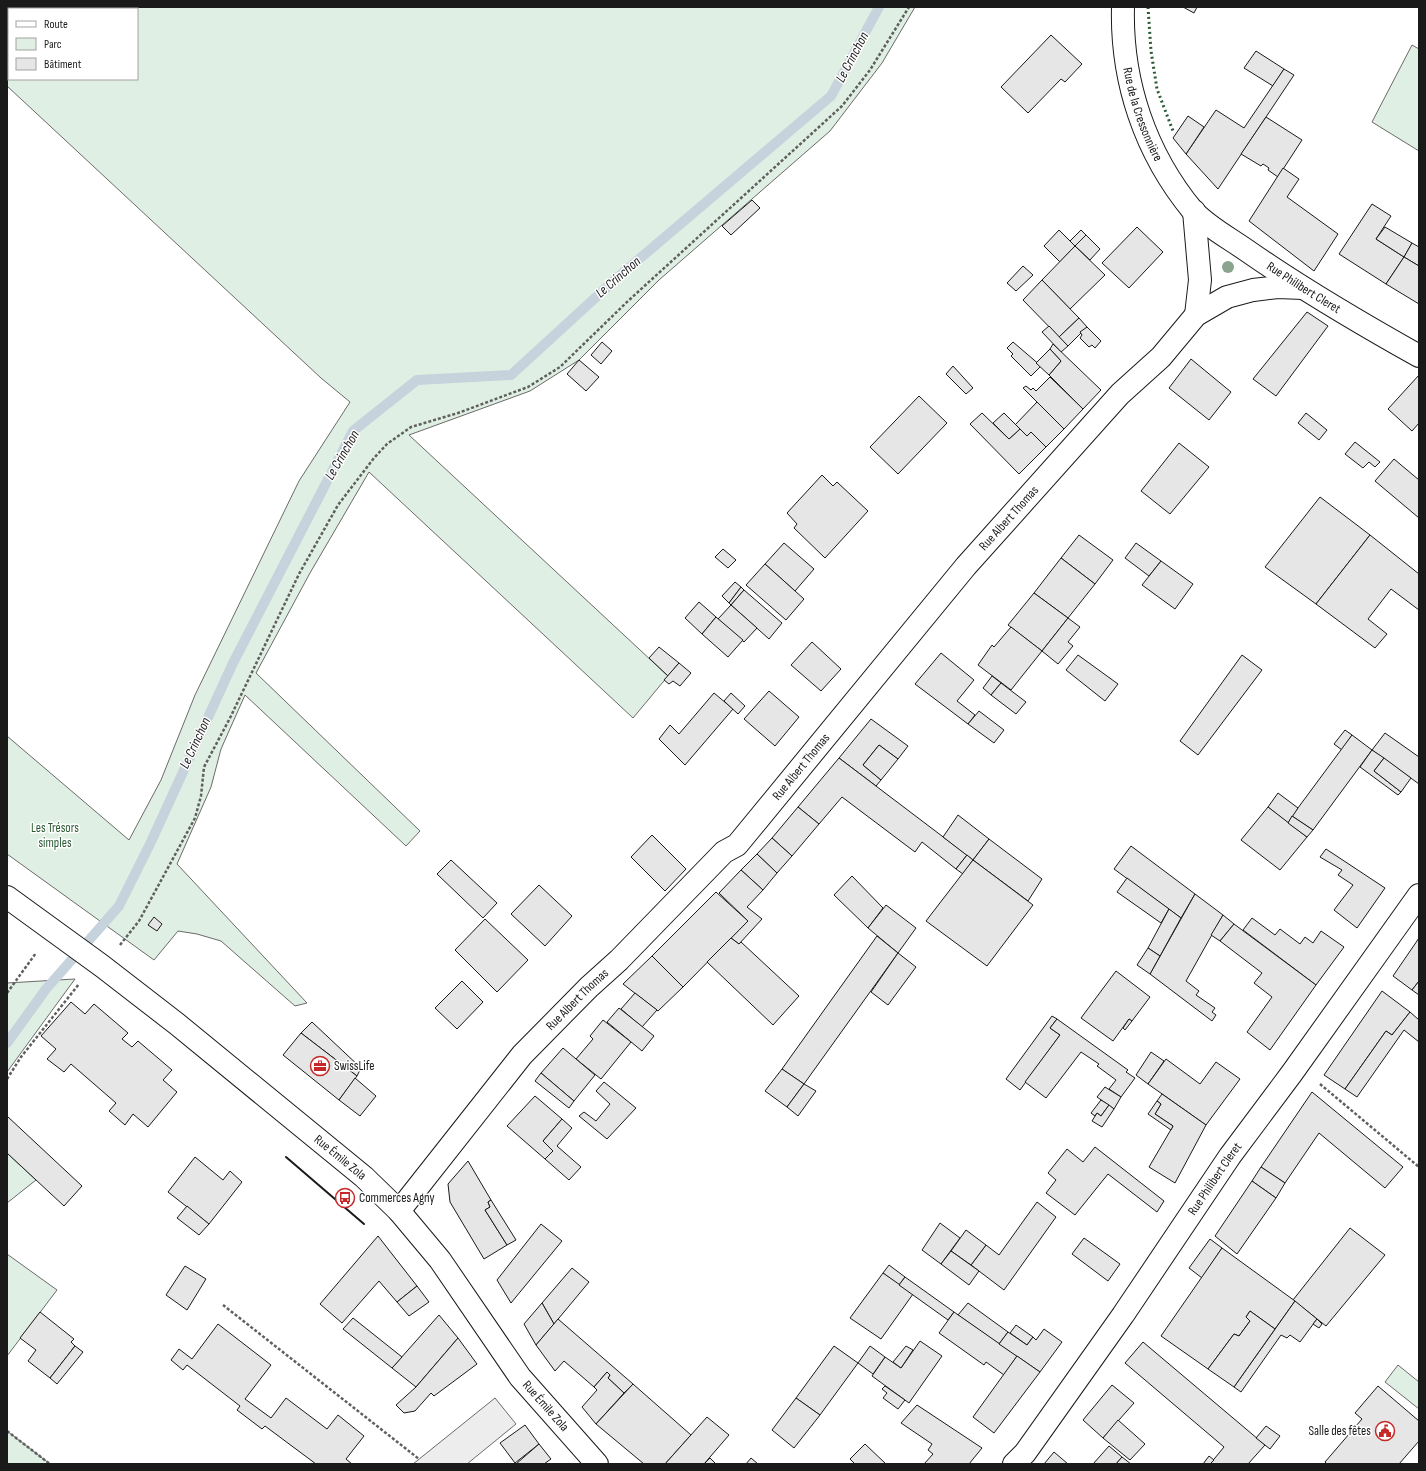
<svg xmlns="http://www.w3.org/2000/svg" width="1426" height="1471" font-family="'Sofia Sans Condensed',sans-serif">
	<rect width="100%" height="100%" fill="#fff"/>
	<!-- green -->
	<g fill="#e0efe3" stroke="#6a6a6a" fill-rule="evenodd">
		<path d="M7,7H915L882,63L830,131L659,280L579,360L530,391L409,435L668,676L633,718L369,472L310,573L256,673L420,831L406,846L245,695L221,749L211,787L177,864L307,1003L295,1006L221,941L197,934L178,931L154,960L7,854V736L129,840L161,780L195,695L299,481L350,402L321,378L7,86ZM9,9H137V79H9Z"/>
		<polygon points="1412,45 1419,49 1419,151 1372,122"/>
		<polygon points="75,979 7,1072 7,983"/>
		<polygon points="7,1153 36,1180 7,1203"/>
		<polygon points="7,1254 57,1290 7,1356"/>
		<polygon points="1398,1365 1419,1382 1419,1409 1385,1382"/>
		<polygon points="7,1431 50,1464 7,1464"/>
	</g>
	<!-- parking -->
	<polygon fill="#ededed" stroke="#6a6a6a" points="495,1398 516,1424 467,1464 413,1464"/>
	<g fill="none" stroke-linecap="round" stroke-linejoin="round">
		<!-- stream -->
		<polyline stroke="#c6d2dc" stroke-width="10" points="7,1043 46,989 119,906 150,844 233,663 353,431 417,380 511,375 618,277 831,96 879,7"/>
	</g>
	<!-- building -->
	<g fill="#e6e6e6" stroke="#1a1a1a">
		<polygon points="1183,7 1197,7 1194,13"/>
		<polygon points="1051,35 1082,64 1065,82 1061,79 1028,113 1001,87"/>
		<polygon points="1256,51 1284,69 1273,86 1244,68"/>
		<polygon points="1284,69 1294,75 1218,189 1186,154 1216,110 1244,128"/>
		<polygon points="1188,116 1204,127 1186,154 1173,138"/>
		<polygon points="1266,117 1302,140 1278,177 1268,170 1269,168 1263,164 1261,166 1241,154"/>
		<polygon points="1283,168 1299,179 1287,197 1338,234 1314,271 1249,221"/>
		<polygon points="752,200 760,208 731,235 722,226"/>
		<polygon points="1372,204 1391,216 1376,239 1404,257 1386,284 1339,254"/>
		<polygon points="1137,227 1163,252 1129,288 1102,263"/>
		<polygon points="1385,227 1412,243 1404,257 1376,239"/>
		<polygon points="1059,230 1075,246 1060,262 1044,246"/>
		<polygon points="1081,230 1086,235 1075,246 1070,241"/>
		<polygon points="1086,235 1100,249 1090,260 1075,246"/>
		<polygon points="1412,243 1419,247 1419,266 1404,257"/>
		<polygon points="1075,246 1105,275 1070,309 1042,280"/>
		<polygon points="1404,257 1419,266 1419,304 1386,284"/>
		<polygon points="1023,266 1033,275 1016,291 1007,283"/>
		<polygon points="1042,280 1079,318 1059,337 1023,300"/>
		<polygon points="1307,312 1328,326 1276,396 1253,379"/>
		<polygon points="1079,318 1087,327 1068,346 1059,337"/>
		<polygon points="1049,326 1068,346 1061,352 1042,332"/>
		<polygon points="1087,327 1101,341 1095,348 1092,345 1089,347 1080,338 1082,335 1080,332"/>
		<polygon points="602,342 612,351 601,364 591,355"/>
		<polygon points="1013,342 1041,366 1031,376 1011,356 1013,354 1007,348"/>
		<polygon points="1053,344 1101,390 1083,409 1049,375 1061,361 1050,349"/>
		<polygon points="1050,349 1061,361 1049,375 1036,363"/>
		<polygon points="1191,359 1231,392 1209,420 1169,388"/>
		<polygon points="579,360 599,377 586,391 567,374"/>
		<polygon points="953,366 973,388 966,394 946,374"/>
		<polygon points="1419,375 1419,423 1412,431 1388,409"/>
		<polygon points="1050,377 1083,409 1064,429 1023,388 1026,386 1031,390 1033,388 1036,391"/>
		<polygon points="919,396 947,423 898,474 870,447"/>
		<polygon points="1037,402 1064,429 1046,447 1031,432 1027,436 1015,425"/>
		<polygon points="982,413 1009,439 1020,429 1027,436 1031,432 1046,447 1019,474 970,424"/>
		<polygon points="1004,413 1020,429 1009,439 993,423"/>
		<polygon points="1306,413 1327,430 1319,440 1298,423"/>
		<polygon points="1355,442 1380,462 1375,467 1369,462 1363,468 1345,454"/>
		<polygon points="1179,443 1209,467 1170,514 1141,491"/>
		<polygon points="1394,459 1419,480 1419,518 1375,481"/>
		<polygon points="822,475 833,486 837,482 868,511 825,558 794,528 797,524 787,513"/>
		<polygon points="1320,497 1370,535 1316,604 1265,567"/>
		<polygon points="1079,535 1113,560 1095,584 1061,558"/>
		<polygon points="1370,535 1419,574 1419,610 1391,589 1368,619 1387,634 1375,648 1316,604"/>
		<polygon points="784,543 814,569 795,591 765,564"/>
		<polygon points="1136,543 1161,561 1149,576 1125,558"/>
		<polygon points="723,549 736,560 728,568 715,557"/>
		<polygon points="1061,558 1095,584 1068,618 1034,593"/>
		<polygon points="1161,561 1193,584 1175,609 1142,585"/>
		<polygon points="765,564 804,599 786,620 746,585"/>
		<polygon points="735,582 741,587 729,603 722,596"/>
		<polygon points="741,587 744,590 731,605 729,603"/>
		<polygon points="744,590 782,623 769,639 731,605"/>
		<polygon points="1034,593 1068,618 1042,651 1008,625"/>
		<polygon points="699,602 716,617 702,634 685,618"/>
		<polygon points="731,605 757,628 744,642 718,619"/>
		<polygon points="716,617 743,640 728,657 702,634"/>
		<polygon points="1068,618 1080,627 1068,642 1073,646 1058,664 1042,651"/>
		<polygon points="1011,627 1042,651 1011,690 978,665 992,645 994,647"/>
		<polygon points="812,642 841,669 821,691 791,665"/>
		<polygon points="659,647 679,663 668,676 649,658"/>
		<polygon points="941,653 974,680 957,701 975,715 968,724 915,684"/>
		<polygon points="1078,655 1118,684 1105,701 1066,670"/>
		<polygon points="1242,655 1262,670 1198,755 1180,741"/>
		<polygon points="679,663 691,673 680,686 673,681 669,684 664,680"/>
		<polygon points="992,676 1001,683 991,695 983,688"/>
		<polygon points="1001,683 1026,702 1016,714 991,695"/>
		<polygon points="769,691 799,717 775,746 744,719"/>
		<polygon points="714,693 733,709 685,765 659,739 670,725 679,734"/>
		<polygon points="731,693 745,706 738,714 724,701"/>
		<polygon points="979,711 1004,730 994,743 968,724"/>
		<polygon points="871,719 908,746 898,759 879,745 863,765 881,780 876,786 839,758"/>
		<polygon points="1345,730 1352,735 1342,750 1334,744"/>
		<polygon points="1385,733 1419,757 1419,784 1372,750"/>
		<polygon points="1352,735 1372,750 1313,830 1292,816"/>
		<polygon points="879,745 898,759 881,780 863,765"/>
		<polygon points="1372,750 1384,758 1374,771 1401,792 1398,795 1360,767"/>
		<polygon points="839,758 967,855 956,869 922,842 915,852 842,797 819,824 798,807"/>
		<polygon points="1384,758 1411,778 1401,792 1374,771"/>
		<polygon points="1278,793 1298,808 1288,823 1268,807"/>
		<polygon points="798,807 819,824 792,856 772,838"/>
		<polygon points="1268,807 1307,837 1280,870 1241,840"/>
		<polygon points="958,815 989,839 973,860 943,837"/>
		<polygon points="1292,816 1313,830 1307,837 1288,823"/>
		<polygon points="652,835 686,869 665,891 631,857"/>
		<polygon points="772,838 792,856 777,873 757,854"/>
		<polygon points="989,839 1042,879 1028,901 973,860"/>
		<polygon points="1131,846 1195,894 1181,918 1114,869"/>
		<polygon points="1326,849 1385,888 1357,928 1334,910 1353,885 1338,875 1342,870 1320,857"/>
		<polygon points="757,854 777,873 763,890 741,870"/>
		<polygon points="967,855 973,860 963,874 956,869"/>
		<polygon points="451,860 497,903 483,918 437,874"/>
		<polygon points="973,860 1033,905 987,966 926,921"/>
		<polygon points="741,870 763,890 747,907 762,919 739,944 731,938 748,921 719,893"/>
		<polygon points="852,876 883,908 868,928 834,895"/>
		<polygon points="1127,878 1169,909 1161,923 1117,892"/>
		<polygon points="539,885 572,916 545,946 511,914"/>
		<polygon points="716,892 748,921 683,987 652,956"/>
		<polygon points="1195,894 1223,915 1186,981 1199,991 1196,995 1215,1008 1212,1012 1216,1015 1212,1021 1150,974"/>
		<polygon points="886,905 916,928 898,953 868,928"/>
		<polygon points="1169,909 1181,918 1160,956 1148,948"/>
		<polygon points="1223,915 1234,924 1220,941 1211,935"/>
		<polygon points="154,917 162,924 157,931 148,925"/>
		<polygon points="1252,918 1275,935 1280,929 1300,944 1305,937 1313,943 1321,931 1344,947 1316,985 1243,930"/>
		<polygon points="485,919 528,960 497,992 455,950"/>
		<polygon points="1234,924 1316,985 1270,1050 1247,1032 1272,997 1254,983 1262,973 1220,941"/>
		<polygon points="877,936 898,953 804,1084 782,1069"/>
		<polygon points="731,938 739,944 741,942 799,996 773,1025 707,962"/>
		<polygon points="1419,938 1419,981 1412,990 1393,976"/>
		<polygon points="1148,948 1160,956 1150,974 1137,965"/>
		<polygon points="898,953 916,967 888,1005 871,992"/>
		<polygon points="652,956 683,987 658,1011 623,984"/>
		<polygon points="1116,971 1150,997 1132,1021 1129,1019 1113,1041 1081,1018"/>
		<polygon points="462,981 483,1002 457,1029 435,1008"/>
		<polygon points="1419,981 1419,995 1412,990"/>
		<polygon points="1382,991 1410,1012 1392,1035 1386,1031 1345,1089 1324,1075"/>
		<polygon points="635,993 657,1010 642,1027 621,1009"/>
		<polygon points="71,1002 85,1014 94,1004 128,1033 122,1039 132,1047 138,1041 172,1070 163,1080 177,1092 148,1127 133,1114 125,1125 109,1111 116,1103 71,1064 64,1072 47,1059 56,1049 41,1036"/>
		<polygon points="619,1008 654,1036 642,1051 607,1022"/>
		<polygon points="1410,1012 1419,1020 1419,1042 1404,1030 1357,1097 1345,1089 1386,1031 1392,1035"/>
		<polygon points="1052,1016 1057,1019 1050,1028 1060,1035 1020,1090 1006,1079"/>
		<polygon points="1057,1019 1128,1070 1126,1072 1135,1078 1121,1097 1109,1089 1116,1080 1097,1066 1099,1064 1081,1052 1046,1098 1025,1082 1060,1035 1050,1028"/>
		<polygon points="1129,1019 1132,1021 1125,1030 1123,1028"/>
		<polygon points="603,1020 631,1042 601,1079 576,1059 593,1039 590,1036"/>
		<polygon points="312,1022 361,1068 357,1076 301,1033"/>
		<polygon points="301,1033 357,1076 339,1100 283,1055"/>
		<polygon points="563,1048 595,1075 574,1101 541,1073"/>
		<polygon points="1151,1052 1164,1061 1148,1084 1136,1075"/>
		<polygon points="1166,1059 1200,1084 1216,1062 1240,1079 1206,1125 1148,1084"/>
		<polygon points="782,1069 804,1084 787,1107 765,1091"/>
		<polygon points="541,1073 574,1101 569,1108 535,1081"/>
		<polygon points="355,1078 376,1096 360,1116 339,1100"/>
		<polygon points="604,1082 636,1108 607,1139 579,1116 584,1112 596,1121 610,1104 596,1091"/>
		<polygon points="804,1084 816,1091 798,1116 787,1107"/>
		<polygon points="1105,1087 1121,1097 1114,1109 1097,1097"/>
		<polygon points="1312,1092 1403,1167 1385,1188 1319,1133 1285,1183 1261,1167"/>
		<polygon points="1162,1094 1206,1125 1175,1183 1149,1167 1173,1126 1155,1114 1161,1104 1157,1101"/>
		<polygon points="535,1096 562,1119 543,1141 553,1151 545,1159 507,1126"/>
		<polygon points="1101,1100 1109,1105 1101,1116 1097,1113 1095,1116 1091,1113"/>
		<polygon points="1157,1101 1161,1104 1155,1114 1173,1126 1171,1130 1148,1114"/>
		<polygon points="1109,1105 1114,1109 1102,1127 1092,1121 1097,1113 1101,1116"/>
		<polygon points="7,1116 82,1186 64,1206 7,1153"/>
		<polygon points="562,1119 572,1128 557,1146 581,1167 569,1180 545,1159 553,1151 543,1141"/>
		<polygon points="1095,1147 1164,1201 1157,1212 1108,1174 1075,1215 1046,1193 1056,1180 1048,1173 1067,1149 1083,1162"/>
		<polygon points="195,1157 223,1180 230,1171 242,1182 209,1224 168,1192"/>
		<polygon points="468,1161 491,1200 488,1202 490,1207 485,1210 507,1245 484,1259 450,1202 448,1184"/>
		<polygon points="1261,1167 1285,1183 1276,1198 1252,1181"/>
		<polygon points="1252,1181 1276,1198 1237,1254 1215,1236"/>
		<polygon points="491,1200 516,1240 507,1245 485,1210 490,1207 488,1202"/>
		<polygon points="1037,1202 1056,1217 1004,1290 971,1265 986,1245 999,1255"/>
		<polygon points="187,1206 209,1224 199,1235 177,1218"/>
		<polygon points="940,1223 960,1238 941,1264 922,1250"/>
		<polygon points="541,1224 562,1241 511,1303 497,1280"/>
		<polygon points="1350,1228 1385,1255 1326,1326 1293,1300"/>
		<polygon points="966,1230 986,1245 971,1265 951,1251"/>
		<polygon points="378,1236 417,1286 397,1302 379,1281 342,1323 320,1304"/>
		<polygon points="1084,1238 1120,1264 1108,1281 1072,1254"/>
		<polygon points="1210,1239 1222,1248 1202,1278 1189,1268"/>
		<polygon points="1222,1248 1295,1301 1275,1329 1250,1311 1246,1317 1250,1321 1239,1336 1234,1334 1208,1369 1161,1336"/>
		<polygon points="951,1251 979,1271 969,1285 941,1264"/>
		<polygon points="889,1265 905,1277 899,1285 883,1273"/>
		<polygon points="185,1266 206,1279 187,1310 166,1295"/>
		<polygon points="572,1268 589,1282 554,1324 542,1303"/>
		<polygon points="883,1273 913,1294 881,1339 850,1318"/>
		<polygon points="905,1277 954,1312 948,1320 899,1285"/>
		<polygon points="417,1286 429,1302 409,1316 397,1302"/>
		<polygon points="1295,1301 1317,1319 1300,1342 1290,1335 1287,1338 1281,1335 1241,1392 1234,1387"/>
		<polygon points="542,1303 554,1324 536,1345 524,1324"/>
		<polygon points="968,1303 1008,1332 999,1344 958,1315"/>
		<polygon points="1250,1311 1275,1329 1234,1387 1208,1369 1234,1334 1239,1336 1250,1321 1246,1317"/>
		<polygon points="40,1312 74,1339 71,1342 75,1346 50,1378 28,1361 36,1350 20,1338"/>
		<polygon points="954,1312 1017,1356 1004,1375 986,1362 984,1365 939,1333"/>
		<polygon points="439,1315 458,1338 416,1387 392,1368"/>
		<polygon points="353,1318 402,1357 392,1368 343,1329"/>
		<polygon points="558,1319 633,1384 624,1393 608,1378 610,1375 607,1372 594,1387 564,1361 555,1371 536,1345"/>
		<polygon points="1317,1319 1322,1324 1319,1328 1313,1324"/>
		<polygon points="218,1324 271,1365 245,1399 271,1418 286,1398 327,1429 338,1415 364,1436 346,1459 352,1464 316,1464 265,1426 262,1429 237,1410 240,1406 187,1365 183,1370 171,1360 179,1349 192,1359"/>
		<polygon points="1016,1325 1033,1337 1027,1345 1010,1333"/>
		<polygon points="1044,1329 1062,1342 1040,1372 999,1344 1008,1332 1027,1345 1033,1337 1036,1340"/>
		<polygon points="458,1338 477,1364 434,1396 431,1393 415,1411 404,1413 396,1405 416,1387"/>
		<polygon points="920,1341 942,1356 909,1403 872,1376 885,1357 901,1368"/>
		<polygon points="1143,1342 1265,1445 1248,1464 1210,1464 1224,1447 1125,1363"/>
		<polygon points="75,1346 83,1352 57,1384 50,1378"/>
		<polygon points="834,1346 858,1363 820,1415 796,1398"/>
		<polygon points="870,1346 885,1357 873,1374 858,1363"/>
		<polygon points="906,1346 913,1350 901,1368 893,1362"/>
		<polygon points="1017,1356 1040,1372 994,1433 973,1417"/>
		<polygon points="607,1372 610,1375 608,1378 624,1393 596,1424 582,1407 597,1390 594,1387"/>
		<polygon points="633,1384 691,1435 665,1464 644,1464 596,1424"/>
		<polygon points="1112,1385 1134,1403 1103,1438 1083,1420"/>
		<polygon points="885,1386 905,1400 898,1409 883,1398 887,1393 882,1389"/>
		<polygon points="1378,1386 1419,1421 1419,1441 1399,1464 1327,1464 1325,1462 1362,1419 1355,1413"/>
		<polygon points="796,1398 820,1415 794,1448 772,1430"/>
		<polygon points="917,1405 982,1448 969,1464 924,1464 933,1454 928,1450 932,1444 901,1423"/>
		<polygon points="707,1417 729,1435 704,1464 665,1464"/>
		<polygon points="1118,1420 1145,1444 1130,1460 1103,1438"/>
		<polygon points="525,1425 539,1444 515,1463 500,1443"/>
		<polygon points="1266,1426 1280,1436 1270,1449 1256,1438"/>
		<polygon points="539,1444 551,1459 544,1464 516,1464"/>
		<polygon points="865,1444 886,1464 855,1464 850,1459"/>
		<polygon points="1109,1446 1122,1457 1116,1464 1093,1464"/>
		<polygon points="1054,1452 1068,1464 1044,1464"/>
		<polygon points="1209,1456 1214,1460 1210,1464 1203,1464"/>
		<polygon points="1122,1457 1131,1464 1116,1464"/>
		<polygon points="710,1458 716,1464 704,1464"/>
		<polygon points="751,1458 758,1464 746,1464"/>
	</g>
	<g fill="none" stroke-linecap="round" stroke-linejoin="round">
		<defs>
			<g id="minor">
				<path id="s1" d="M1123,7C1121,81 1145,153 1193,211C1208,227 1229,238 1246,250C1302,289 1360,323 1419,356"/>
				<polyline points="1194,211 1200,280 1196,315"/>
				<path id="s2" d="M7,897L102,966L177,1024L364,1177L399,1211L440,1260L520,1377L597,1464"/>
				<path id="s3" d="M399,1211L522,1055L589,987L619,960L724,852L737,845L966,566L1120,394L1161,357L1196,315L1227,297L1253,290L1278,287L1303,288"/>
				<path id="s4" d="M1014,1464L1025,1453L1123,1315L1230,1156L1292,1073L1419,895"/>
			</g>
		</defs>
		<!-- minor casing -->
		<use href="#minor" stroke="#1a1a1a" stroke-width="24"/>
		<!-- path -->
		<g stroke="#5f5f5f" stroke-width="2.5" stroke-dasharray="3 2" stroke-linecap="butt">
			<polyline points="120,945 139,921 195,818 201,796 204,767 230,718 299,574 338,505 374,458 387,444 411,427 458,413 528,387 560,367 628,301 842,106 870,70 909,7"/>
			<polyline points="7,993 36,953"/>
			<polyline points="7,1079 21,1057 79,984"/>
			<polyline points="1320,1084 1419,1167"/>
			<polyline points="223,1305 419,1459"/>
			<polyline points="7,1431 50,1464"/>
		</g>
		<!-- minor -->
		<use href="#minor" stroke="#fff" stroke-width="22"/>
		<!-- hedge -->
		<polyline stroke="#2b5a34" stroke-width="3" stroke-dasharray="2 3" stroke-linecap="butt" points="1148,7 1151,51 1157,89 1173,131"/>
		<!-- wall -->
		<polyline stroke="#1a1a1a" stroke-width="2" points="286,1157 364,1224"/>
	</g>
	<!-- trees -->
	<circle fill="#8aa48f" cx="1228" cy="267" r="6"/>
	<!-- icons -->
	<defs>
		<symbol id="office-ring" viewBox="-11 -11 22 22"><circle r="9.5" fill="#fff" stroke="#c62828" stroke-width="1.5"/><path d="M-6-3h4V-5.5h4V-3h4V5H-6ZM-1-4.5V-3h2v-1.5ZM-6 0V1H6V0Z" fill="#c62828"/></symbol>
		<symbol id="bus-ring" viewBox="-11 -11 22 22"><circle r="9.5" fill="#fff" stroke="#c62828" stroke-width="1.5"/><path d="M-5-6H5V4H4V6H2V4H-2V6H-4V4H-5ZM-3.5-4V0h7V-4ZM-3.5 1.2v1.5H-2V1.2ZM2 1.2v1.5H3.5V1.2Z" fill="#c62828"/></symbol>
		<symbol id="civic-ring" viewBox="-11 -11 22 22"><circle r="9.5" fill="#fff" stroke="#c62828" stroke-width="1.5"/><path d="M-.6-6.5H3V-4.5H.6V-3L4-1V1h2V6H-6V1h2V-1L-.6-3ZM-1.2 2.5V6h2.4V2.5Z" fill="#c62828"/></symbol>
	</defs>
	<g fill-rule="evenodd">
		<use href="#office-ring" x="309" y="1055" width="22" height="22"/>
		<use href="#bus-ring" x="334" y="1187" width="22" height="22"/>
		<use href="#civic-ring" x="1374" y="1420" width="22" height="22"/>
	</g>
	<g text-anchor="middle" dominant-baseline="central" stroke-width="3" stroke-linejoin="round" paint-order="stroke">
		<!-- street labels -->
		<g font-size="13" fill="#1a1a1a" stroke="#fff">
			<text stroke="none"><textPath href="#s1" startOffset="110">Rue de la Cressonnière</textPath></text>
			<text stroke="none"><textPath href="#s1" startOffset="355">Rue Philibert Cleret</textPath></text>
			<text stroke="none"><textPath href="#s3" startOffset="925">Rue Albert Thomas</textPath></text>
			<text stroke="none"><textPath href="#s3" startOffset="601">Rue Albert Thomas</textPath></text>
			<text stroke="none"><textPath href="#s3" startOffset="277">Rue Albert Thomas</textPath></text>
			<text stroke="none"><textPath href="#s2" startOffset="423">Rue Émile Zola</textPath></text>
			<text stroke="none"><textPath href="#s4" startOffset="349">Rue Philibert Cleret</textPath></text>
			<text stroke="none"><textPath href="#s2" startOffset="747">Rue Émile Zola</textPath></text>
		</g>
		<!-- park labels -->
		<g font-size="13" fill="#2b5a34" stroke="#fff">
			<text x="55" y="828">Les Trésors<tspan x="55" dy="15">simples</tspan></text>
		</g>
		<!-- poi labels -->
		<g font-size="13" fill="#1a1a1a" stroke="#fff" text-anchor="start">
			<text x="334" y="1066">SwissLife</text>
			<text x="359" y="1198">Commerces Agny</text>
			<text x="1371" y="1431" text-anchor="end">Salle des fêtes</text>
		</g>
		<!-- water labels -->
		<g font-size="14" font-style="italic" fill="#1a1a1a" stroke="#fff">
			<text transform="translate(852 57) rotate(-62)">Le Crinchon</text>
			<text transform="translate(618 277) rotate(-41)">Le Crinchon</text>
			<text transform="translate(342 455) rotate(-60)">Le Crinchon</text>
			<text transform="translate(195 743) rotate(-65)">Le Crinchon</text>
		</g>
	</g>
	<!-- border -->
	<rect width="1426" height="1471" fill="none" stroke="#1a1a1a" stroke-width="16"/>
	<!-- legend -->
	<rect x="8" y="8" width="130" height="72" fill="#ffffff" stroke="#a3a3a3"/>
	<rect x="16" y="21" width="20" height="6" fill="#ffffff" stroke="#a3a3a3"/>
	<text x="44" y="28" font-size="12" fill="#1a1a1a">Route</text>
	<rect x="16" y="38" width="20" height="12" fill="#e0efe3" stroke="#a3a3a3"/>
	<text x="44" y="48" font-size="12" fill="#1a1a1a">Parc</text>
	<rect x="16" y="58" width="20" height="12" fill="#e6e6e6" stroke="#a3a3a3"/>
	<text x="44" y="68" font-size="12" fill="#1a1a1a">Bâtiment</text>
</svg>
